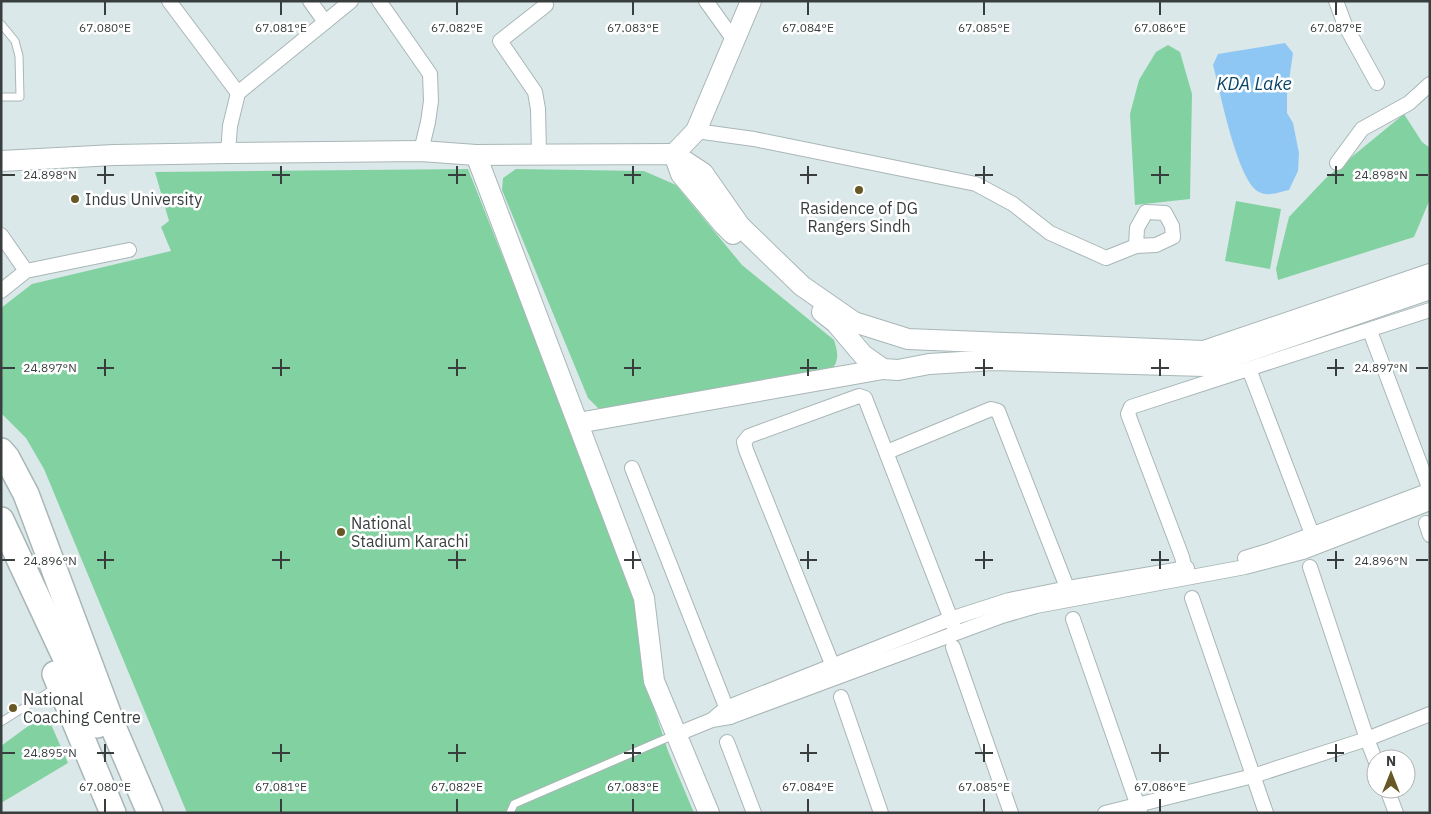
<svg xmlns="http://www.w3.org/2000/svg" width="1431" height="814" font-family="'IBM Plex Sans',sans-serif">
	<rect width="100%" height="100%" fill="#dbe8e9"/>
	<!-- green -->
	<g fill="#82d1a1">
		<polygon points="1168,45 1180,52 1192,94 1190,199 1135,205 1130,114 1139,80 1156,52"/>
		<polygon points="1404,114 1422,142 1430,148 1430,199 1414,237 1278,280 1276,269 1289,217 1326,178"/>
		<polygon points="468,169 637,596 646,684 668,751 694,813 187,813 44,469 26,438 1,413 1,308 32,284 171,251 161,227 169,221 155,172"/>
		<path d="M516,169L644,171L676,185L742,265L834,340C839,356 839,362 828,374L612,408H598L588,398L502,190L503,178Z"/>
		<polygon points="1236,201 1281,209 1270,269 1225,261"/>
		<polygon points="46,713 68,763 1,803 1,746"/>
	</g>
	<!-- water -->
	<path fill="#8ec7f3" d="M1285,43L1293,53L1287,95V113L1293,123L1299,153L1298,171L1289,190C1280,192 1268,197 1259,192C1237,181 1220,90 1213,65L1218,54Z"/>
	<g fill="none" stroke-linecap="round" stroke-linejoin="round">
		<defs>
			<g id="lane">
				<polyline points="1,24 15,41 19,56 20,97 1,97"/>
				<polyline points="1,722 55,688"/>
				<polyline points="510,813 514,804 674,735"/>
			</g>
			<g id="street">
				<polyline points="169,1 238,93"/>
				<polyline points="310,1 325,22"/>
				<polyline points="379,1 430,74 431,101 428,122 421,151"/>
				<polyline points="706,1 734,40"/>
				<polyline points="1336,1 1345,25 1377,83"/>
				<polyline points="696,131 754,139 976,184 1013,204 1050,233 1106,258 1136,246 1156,245 1173,237 1172,226 1165,213 1146,212 1137,228 1136,246"/>
				<polyline points="228,153 230,126 238,93 351,1"/>
				<polyline points="539,154 538,109 535,92 500,41 546,5"/>
				<polyline points="1337,163 1362,129 1409,103 1430,84"/>
				<polyline points="1,235 26,271"/>
				<polyline points="1,291 26,271 129,250"/>
				<polyline points="1370,331 1430,490"/>
				<polyline points="1249,369 1312,534"/>
				<polyline points="887,452 991,409 998,411 1070,595"/>
				<polyline points="632,468 730,717"/>
				<polyline points="1426,523 1430,535"/>
				<polyline points="1245,558 1268,551 1430,490"/>
				<polyline points="1310,567 1367,739 1430,714"/>
				<polyline points="1187,577 1182,557 1128,414 1131,407 1430,310"/>
				<polyline points="1192,598 1266,813"/>
				<polyline points="1073,619 1140,812"/>
				<polyline points="953,647 1011,813"/>
				<polyline points="836,674 746,450 744,442 749,436 859,396 865,398 954,627"/>
				<polyline points="841,697 881,813"/>
				<polyline points="713,719 726,708 950,619 1009,600 1068,588 1187,568"/>
				<polyline points="675,735 712,720 730,717 1002,616 1036,606 1245,567 1303,552 1430,503"/>
				<polyline points="727,742 754,813"/>
				<polyline points="1387,789 1396,813"/>
				<polyline points="1105,813 1253,776 1367,739 1376,762"/>
			</g>
			<g id="secondary">
				<polyline points="674,154 681,174 723,224 733,234"/>
				<polyline points="674,154 696,131 751,1"/>
				<polyline points="476,155 644,598 654,681 709,813"/>
				<polyline points="1,161 114,155 228,153 421,151 476,155 674,154 703,173 740,226 802,286 854,322 908,339 1204,351 1430,274"/>
				<polyline points="822,312 836,323 863,355 883,369 898,370 929,364 994,360 1205,366 1430,289"/>
				<polyline points="578,423 883,369"/>
			</g>
			<g id="highway">
				<polyline points="1,451 7,458 26,494 114,729 150,813"/>
				<polyline points="1,520 97,725"/>
				<polyline points="55,674 113,813"/>
			</g>
		</defs>
		<!-- lane casing -->
		<use href="#lane" stroke="#a9b6b7" stroke-width="9"/>
		<!-- street casing -->
		<use href="#street" stroke="#a9b6b7" stroke-width="16"/>
		<!-- secondary casing -->
		<use href="#secondary" stroke="#a9b6b7" stroke-width="22"/>
		<!-- highway casing -->
		<use href="#highway" stroke="#a9b6b7" stroke-width="28"/>
		<!-- lane -->
		<use href="#lane" stroke="#fff" stroke-width="7"/>
		<!-- street -->
		<use href="#street" stroke="#fff" stroke-width="14"/>
		<!-- secondary -->
		<use href="#secondary" stroke="#fff" stroke-width="20"/>
		<!-- highway -->
		<use href="#highway" stroke="#fff" stroke-width="25"/>
	</g>
	<!-- ticks -->
	<path fill="none" stroke="#383d3e" stroke-width="2" d="M105,2V15M281,2V15M457,2V15M633,2V15M808,2V15M984,2V15M1160,2V15M1336,2V15M105,166V184M281,166V184M457,166V184M633,166V184M808,166V184M984,166V184M1160,166V184M1336,166V184M2,175H15M97,175H114M272,175H290M448,175H466M624,175H641M800,175H817M975,175H993M1151,175H1169M1327,175H1344M1416,175H1428M105,359V376M281,359V376M457,359V376M633,359V376M808,359V376M984,359V376M1160,359V376M1336,359V376M2,368H15M97,368H114M272,368H290M448,368H466M624,368H641M800,368H817M975,368H993M1151,368H1169M1327,368H1344M1416,368H1428M105,551V569M281,551V569M457,551V569M633,551V569M808,551V569M984,551V569M1160,551V569M1336,551V569M2,560H15M97,560H114M272,560H290M448,560H466M624,560H641M800,560H817M975,560H993M1151,560H1169M1327,560H1344M1416,560H1428M105,744V762M281,744V762M457,744V762M633,744V762M808,744V762M984,744V762M1160,744V762M1336,744V762M2,753H15M97,753H114M272,753H290M448,753H466M624,753H641M800,753H817M975,753H993M1151,753H1169M1327,753H1344M105,799V812M281,799V812M457,799V812M633,799V812M808,799V812M984,799V812M1160,799V812"/>
	<!-- markers -->
	<g fill="#685826" stroke="#fff" stroke-width="2">
		<circle cx="859" cy="190" r="5"/>
		<circle cx="75" cy="199" r="5"/>
		<circle cx="341" cy="532" r="5"/>
		<circle cx="13" cy="708" r="5"/>
	</g>
	<g text-anchor="middle" dominant-baseline="central" stroke-width="5" stroke-linejoin="round" paint-order="stroke">
		<!-- poi labels -->
		<g font-size="16" fill="#383d3e" stroke="#fff" text-anchor="start">
			<text x="85" y="199">Indus University</text>
			<text x="859" y="208" text-anchor="middle">Rasidence of DG<tspan x="859" dy="18">Rangers Sindh</tspan></text>
			<text x="351" y="523">National<tspan x="351" dy="18">Stadium Karachi</tspan></text>
			<text x="23" y="699">National<tspan x="23" dy="18">Coaching Centre</tspan></text>
		</g>
		<!-- water labels -->
		<g font-size="18" font-style="italic" fill="#0a4467" stroke="#fff">
			<text x="1254" y="83">KDA Lake</text>
		</g>
	</g>
	<g font-size="12" text-anchor="middle" fill="#383d3e" stroke="#fff" stroke-width="5" stroke-linejoin="round" paint-order="stroke">
		<text x="105" y="32">67.080°E</text>
		<text x="281" y="32">67.081°E</text>
		<text x="457" y="32">67.082°E</text>
		<text x="633" y="32">67.083°E</text>
		<text x="808" y="32">67.084°E</text>
		<text x="984" y="32">67.085°E</text>
		<text x="1160" y="32">67.086°E</text>
		<text x="1336" y="32">67.087°E</text>
		<text x="50" y="179">24.898°N</text>
		<text x="1381" y="179">24.898°N</text>
		<text x="50" y="372">24.897°N</text>
		<text x="1381" y="372">24.897°N</text>
		<text x="50" y="565">24.896°N</text>
		<text x="1381" y="565">24.896°N</text>
		<text x="50" y="757">24.895°N</text>
		<text x="105" y="791">67.080°E</text>
		<text x="281" y="791">67.081°E</text>
		<text x="457" y="791">67.082°E</text>
		<text x="633" y="791">67.083°E</text>
		<text x="808" y="791">67.084°E</text>
		<text x="984" y="791">67.085°E</text>
		<text x="1160" y="791">67.086°E</text>
	</g>
	<!-- border -->
	<rect width="1431" height="814" fill="none" stroke="#383d3e" stroke-width="5"/>
	<!-- north arrow -->
	<g transform="translate(1391 774)"><circle r="24" fill="#ffffff" stroke="#afb1b2"/>
	<path d="M0-4L9 19L0 12L-9 19Z" fill="#685826"/>
	<text y="-8" font-size="14" font-weight="bold" text-anchor="middle" fill="#383d3e">N</text>
	</g>
</svg>
